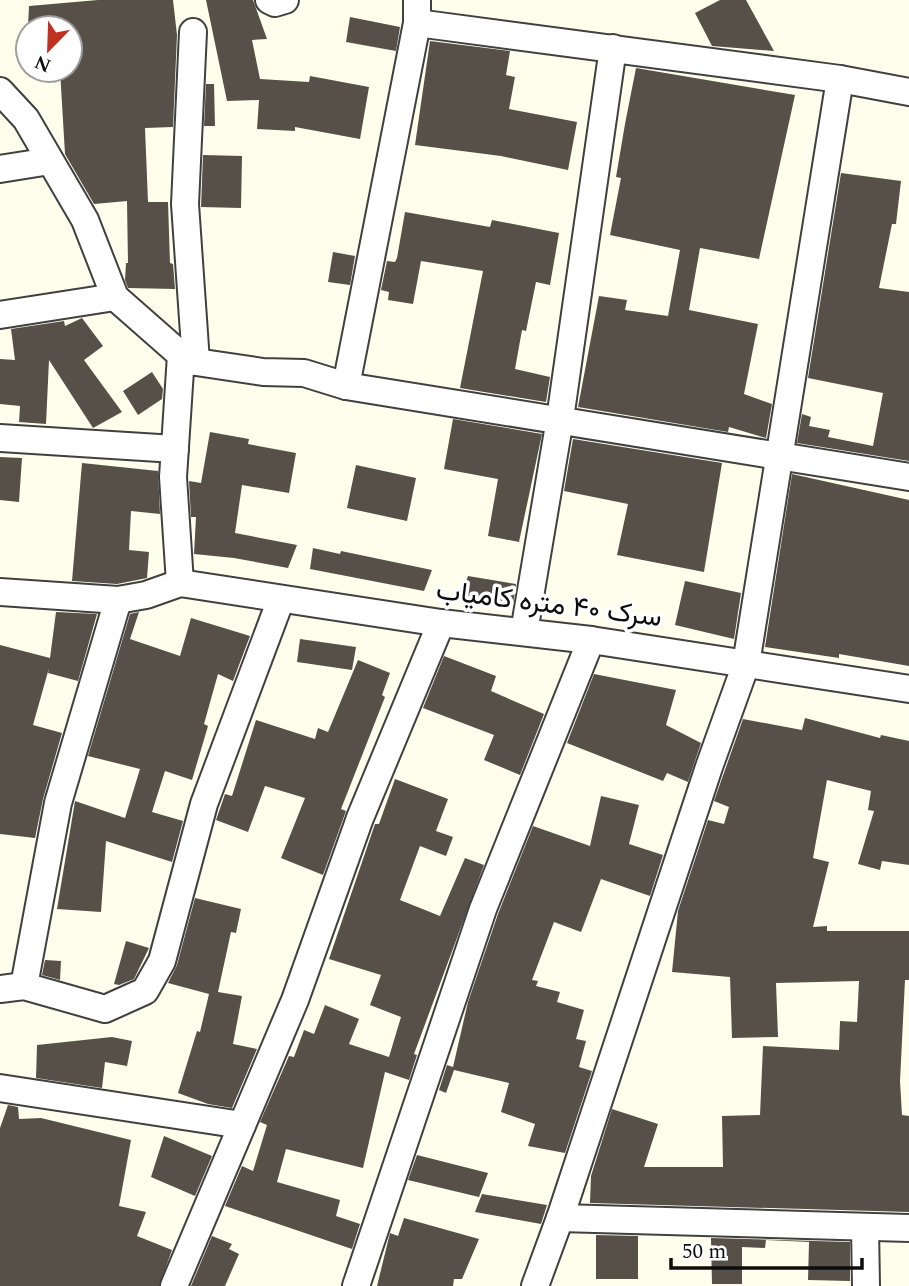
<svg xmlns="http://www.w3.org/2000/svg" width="909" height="1286" font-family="Spectral,Vazirmatn,serif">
	<rect width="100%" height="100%" fill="#fffeec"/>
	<!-- building -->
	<g fill="#565049">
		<polygon points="98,0 173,0 177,35 173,127 145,128 148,202 168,202 170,263 173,264 175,289 128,288 125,280 126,263 128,263 127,201 94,204 65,154 60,70 74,68 71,28 28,27 29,6"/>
		<polygon points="206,0 253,0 267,39 252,40 260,79 309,82 310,76 369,87 360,139 295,127 295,131 257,129 259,100 227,101"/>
		<polygon points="720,0 746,0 774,51 712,46 695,13"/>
		<polygon points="350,17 400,27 396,51 346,42"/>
		<polygon points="430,41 510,51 506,75 515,77 509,109 577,122 568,170 501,156 415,145"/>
		<polygon points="636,68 795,95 759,259 700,248 689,310 758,324 744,394 772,404 766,438 729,427 728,432 578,407 599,296 627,300 625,310 668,316 680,250 610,235 621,178 616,177 625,124"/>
		<polygon points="206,84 214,84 215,126 204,126"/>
		<polygon points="203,155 242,156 241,208 201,207"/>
		<polygon points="841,173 901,181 896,224 892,224 879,288 909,292 909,461 797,443 802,414 811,417 809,426 830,430 828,437 873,446 883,393 808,378"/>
		<polygon points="405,212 490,227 492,220 559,233 550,285 536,282 526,331 522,330 515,369 550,377 546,402 460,388 483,271 421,261 413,304 388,300 389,292 381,290 387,261 395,262 397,258"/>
		<polygon points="333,252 355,256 350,285 328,282"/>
		<polygon points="82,318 103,346 84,360 122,412 93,428 49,360 46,424 19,422 20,406 0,404 0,359 15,360 11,329 64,321 65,326"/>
		<polygon points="152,372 163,389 162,399 138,415 123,391"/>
		<polygon points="453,419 542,434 519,542 488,536 498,479 444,469"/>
		<polygon points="210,432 249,439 248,444 296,453 289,493 242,485 235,533 297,545 288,568 234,558 194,554 196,517 191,517 189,481 201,483"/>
		<polygon points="573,439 722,463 704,572 617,555 628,504 564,491"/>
		<polygon points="0,457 22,458 19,502 0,500"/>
		<polygon points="82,463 158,471 160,514 131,511 129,550 149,552 147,578 117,584 72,581"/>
		<polygon points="356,465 416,478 407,521 347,508"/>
		<polygon points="792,474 909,500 909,666 839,654 839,658 765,647"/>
		<polygon points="313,548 340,554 341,551 432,570 424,591 310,569"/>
		<polygon points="468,576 516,584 513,604 461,595"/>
		<polygon points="685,581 741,593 734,639 675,625"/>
		<polygon points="56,612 97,614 78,681 48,673 49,668 33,725 62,733 43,799 35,838 0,834 0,645 50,658"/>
		<polygon points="139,612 130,639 180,656 191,618 250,636 233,681 218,674 204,724 208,726 192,780 165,771 152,812 183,821 172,862 106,841 101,912 57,909 75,801 125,818 140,769 88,756 130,614"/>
		<polygon points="300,639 356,647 352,670 297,662"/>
		<polygon points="444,656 496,676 491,691 544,714 520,775 484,760 494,735 423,708"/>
		<polygon points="358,660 390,673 382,695 385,697 341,809 346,811 323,875 281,858 305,798 265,786 248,832 216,820 225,794 232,796 256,720 315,739 318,728 328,732"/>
		<polygon points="594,674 676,690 666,725 701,743 688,782 667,773 663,781 567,743"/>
		<polygon points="805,718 880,738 881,735 909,741 909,865 882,861 880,870 858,864 874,811 868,810 871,791 827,780 813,858 829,862 813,927 827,926 827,931 909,931 909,980 905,980 900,1081 902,1115 909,1116 909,1212 590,1203 591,1176 612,1109 658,1124 644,1167 723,1167 722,1116 760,1115 763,1046 839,1050 840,1021 857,1022 859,981 776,983 778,1037 732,1038 730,977 672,972 678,911 708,820 724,824 729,807 714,801 743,719 802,730"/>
		<polygon points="395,779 448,799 436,831 453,837 446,856 420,846 400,900 440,916 465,858 484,865 414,1054 417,1055 409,1080 385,1072 363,1168 286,1149 277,1182 340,1200 336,1216 360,1224 352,1249 225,1206 242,1166 253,1171 267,1125 260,1122 289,1056 294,1057 304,1030 314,1034 325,1005 359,1019 349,1044 389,1057 401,1017 370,1005 381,975 329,959 375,824 379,824"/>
		<polygon points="601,796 639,805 629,844 663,855 650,896 601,879 581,932 554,922 532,980 538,981 536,986 560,992 557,1002 584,1010 576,1039 586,1041 579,1067 592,1071 565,1153 528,1146 535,1124 501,1112 509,1083 454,1070 446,1093 439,1090 447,1065 453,1067 468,1002 498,914 533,826 590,846"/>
		<polygon points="195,898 241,909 236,933 231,932 218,992 242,996 233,1044 257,1049 232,1108 208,1104 178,1093 197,1031 200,1032 209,994 168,983 177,965"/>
		<polygon points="126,941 149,948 134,979 119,985 114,984"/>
		<polygon points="45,960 61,961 60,980 42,975"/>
		<polygon points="112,1037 132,1041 127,1066 105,1062 102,1088 36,1078 37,1045"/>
		<polygon points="8,1105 18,1107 19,1119 41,1118 131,1140 119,1206 146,1212 137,1236 172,1250 159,1286 0,1286 0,1128"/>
		<polygon points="164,1136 212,1156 195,1196 151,1177"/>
		<polygon points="417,1155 488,1173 479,1197 408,1180"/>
		<polygon points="482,1194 547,1205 541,1224 475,1212"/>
		<polygon points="404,1218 479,1239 462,1279 454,1279 453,1286 377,1286 390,1233 398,1236"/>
		<polygon points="596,1235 638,1236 638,1279 596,1279"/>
		<polygon points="212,1236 232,1244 229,1249 239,1254 225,1286 191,1286"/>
		<polygon points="711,1238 850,1242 850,1281 808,1280 809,1242 766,1240 765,1248 742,1247 742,1284 712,1284"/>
	</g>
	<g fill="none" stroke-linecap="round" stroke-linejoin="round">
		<defs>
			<g id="street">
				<polyline points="269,0 275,3 285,0"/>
				<polyline points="417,23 840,79 909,92"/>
				<polyline points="193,32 185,204 196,362"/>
				<polyline points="0,91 26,119 85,220 115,297 181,355 196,362 263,372 304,373 346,386 909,477"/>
				<polyline points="0,169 50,161"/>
				<polyline points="0,315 115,297"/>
				<polyline points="346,386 417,23 417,0"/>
				<polyline points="0,438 175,449"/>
				<polyline points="180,583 173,477 181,355"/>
				<polyline points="0,592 118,600 146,595 180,583 441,623 591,640 909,689"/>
				<polyline points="524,632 560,419 613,48"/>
				<polyline points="24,986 58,803 118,600"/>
				<polyline points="0,989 24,986 105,1009 145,991 162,961 204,804 281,599"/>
				<polyline points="0,1088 242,1125"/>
				<polyline points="560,1218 909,1228"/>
				<polyline points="865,1227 866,1286"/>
				<polyline points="174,1286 295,1000 360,818 441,623"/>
				<polyline points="356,1286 483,909 591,640"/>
				<polyline points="535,1286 560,1218 709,767 746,664 840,79"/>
			</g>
		</defs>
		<!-- street casing -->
		<use href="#street" stroke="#404040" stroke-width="30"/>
		<!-- street -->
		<use href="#street" stroke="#fff" stroke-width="26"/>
	</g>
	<g text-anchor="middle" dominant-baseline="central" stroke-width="7" stroke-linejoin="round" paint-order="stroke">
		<!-- street labels -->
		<g font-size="28" fill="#0d0d0d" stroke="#fff">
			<text transform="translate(549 604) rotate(7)">سرک ۴۰ متره کامیاب</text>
		</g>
	</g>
	<!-- north arrow -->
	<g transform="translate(49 49) rotate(203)"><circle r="33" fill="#ffffff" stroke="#9e9e9e" stroke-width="2"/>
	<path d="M0-5L12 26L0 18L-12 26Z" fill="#bf3222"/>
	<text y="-10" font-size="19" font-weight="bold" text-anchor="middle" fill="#0d0d0d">N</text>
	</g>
	<!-- scale -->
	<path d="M671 1258v10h191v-10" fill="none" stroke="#0d0d0d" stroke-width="3.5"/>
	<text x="682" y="1258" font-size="21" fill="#0d0d0d" stroke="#ffffff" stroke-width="5" paint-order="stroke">50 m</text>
</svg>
